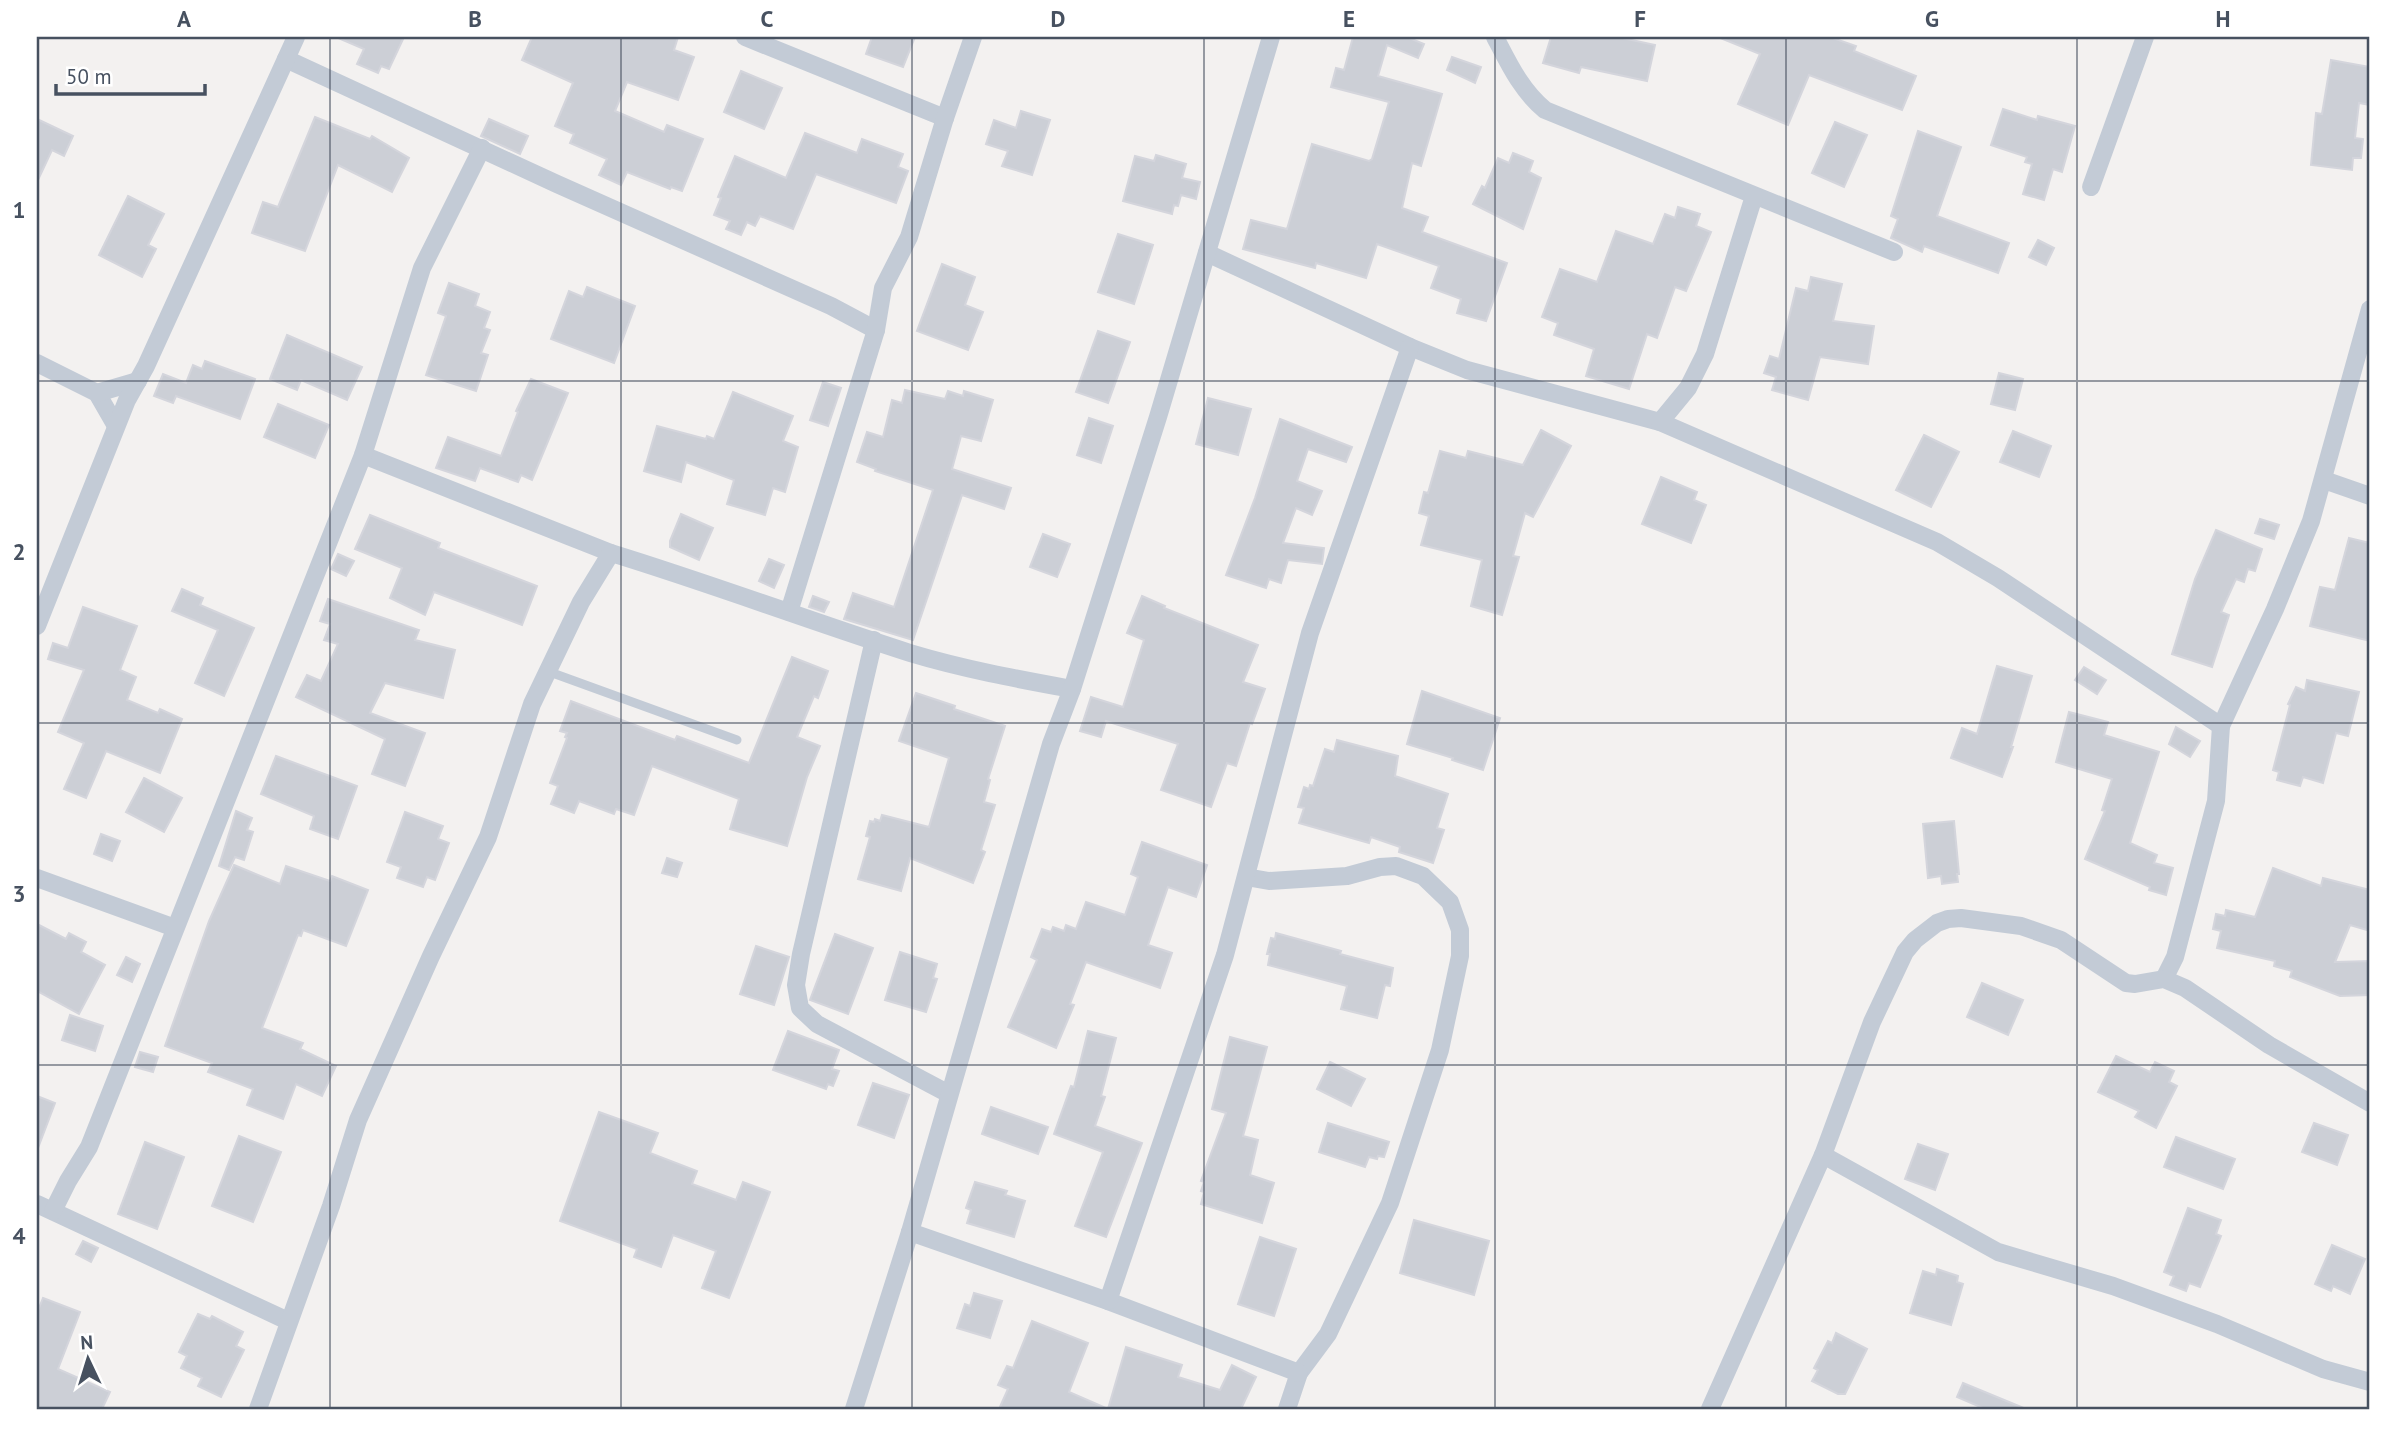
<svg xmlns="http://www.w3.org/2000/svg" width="2407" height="1446" font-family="'PT Sans',sans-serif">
	<rect width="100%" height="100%" fill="#f3f1f0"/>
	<!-- building -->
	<g fill="#cccfd6" stroke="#d4d5dc" stroke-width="2">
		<polygon points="336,37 404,37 389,69 381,66 378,73 357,64 364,49"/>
		<polygon points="532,37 678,37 674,50 694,57 678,100 627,82 615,111 664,132 667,125 703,139 682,191 671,187 670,189 627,172 621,185 599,175 607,159 570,143 574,134 555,126 573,83 522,60"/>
		<polygon points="872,37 915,37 903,67 866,54"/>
		<polygon points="1353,37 1407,37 1424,44 1418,58 1387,45 1378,76 1442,94 1421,166 1412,163 1402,208 1428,217 1422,232 1507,263 1486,321 1457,313 1461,299 1431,288 1439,266 1377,244 1366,278 1316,263 1315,268 1243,249 1251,220 1287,229 1312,144 1369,161 1372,159 1389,102 1331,87 1336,68 1344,70"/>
		<polygon points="1551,37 1618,37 1655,45 1647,81 1581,67 1579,73 1543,63"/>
		<polygon points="1718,37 1830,37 1856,46 1854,51 1916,76 1902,110 1809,75 1788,125 1738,104 1760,54"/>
		<polygon points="1452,57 1481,67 1475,83 1447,70"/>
		<polygon points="2331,60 2370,67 2370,105 2359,103 2355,138 2363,139 2361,158 2353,158 2352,170 2311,165 2316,113 2322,114"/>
		<polygon points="741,71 782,88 764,129 724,112"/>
		<polygon points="2003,109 2037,120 2038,116 2075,126 2062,172 2053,169 2044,200 2023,194 2032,164 2025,162 2027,157 1991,145"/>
		<polygon points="1021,111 1050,120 1032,175 1002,166 1008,151 986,144 994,120 1016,128"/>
		<polygon points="315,117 370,139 372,136 409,158 392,192 338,165 305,251 252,233 263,202 278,207"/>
		<polygon points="37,119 73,136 64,156 52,150 37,182"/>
		<polygon points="489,119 528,136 520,154 481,136"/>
		<polygon points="1835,122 1867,135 1844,187 1812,173"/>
		<polygon points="1918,131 1961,147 1937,216 2009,243 1998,273 1924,246 1922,252 1891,238 1898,219 1891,216"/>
		<polygon points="805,133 857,153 862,139 903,154 898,167 908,171 896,203 816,174 793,229 760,216 755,226 747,222 741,235 726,229 730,221 714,215 721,198 718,197 735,156 786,178"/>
		<polygon points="1513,153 1533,161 1529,172 1541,178 1523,229 1473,204 1482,186 1485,188 1498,158 1509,163"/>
		<polygon points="1156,155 1186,164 1182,178 1200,182 1196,199 1181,195 1178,206 1174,205 1172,214 1123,201 1135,156 1154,161"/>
		<polygon points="128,196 164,214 148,245 156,249 142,277 99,255"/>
		<polygon points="1678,207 1700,214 1696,226 1711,232 1686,291 1675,287 1657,338 1647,334 1629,389 1586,376 1594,349 1554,335 1558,323 1542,317 1560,269 1597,282 1616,231 1653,244 1665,214 1675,218"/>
		<polygon points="1118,234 1153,245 1134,304 1098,292"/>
		<polygon points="2038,240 2054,248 2046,265 2029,257"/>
		<polygon points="942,264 975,277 965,305 983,312 968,350 917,331"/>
		<polygon points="1811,277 1842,284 1833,321 1874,326 1868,364 1820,357 1808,400 1772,390 1776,377 1764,373 1770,356 1779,359 1796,288 1808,291"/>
		<polygon points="449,283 479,294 475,306 490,312 484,328 490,330 481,353 488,355 476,391 426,375 446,316 438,313"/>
		<polygon points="587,287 635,306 614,363 551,339 569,291 583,297"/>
		<polygon points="1098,331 1130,342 1108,403 1076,392"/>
		<polygon points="287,335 362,367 347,400 301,380 297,390 270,379"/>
		<polygon points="205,361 255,379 240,419 176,396 173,403 154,396 163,374 186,383 193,365 202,369"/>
		<polygon points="1999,373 2023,379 2015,410 1991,404"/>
		<polygon points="531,379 568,393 532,480 521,475 518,482 480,468 475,481 436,468 448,437 501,456 518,412 516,411"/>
		<polygon points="823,382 841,388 828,426 810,420"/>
		<polygon points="905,390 945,399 948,391 963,396 964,391 993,400 981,441 961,436 952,469 1011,488 1004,509 962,495 913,640 844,619 853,593 894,607 933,490 875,471 876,469 857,462 867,432 883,437 892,400 902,403"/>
		<polygon points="733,392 793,416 783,441 798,447 785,492 773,488 765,515 727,504 734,480 686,462 681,482 644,471 657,426 706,439 707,436 714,439"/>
		<polygon points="1208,398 1251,409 1238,455 1196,444"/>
		<polygon points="278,404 329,425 315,458 264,437"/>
		<polygon points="1089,418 1113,426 1101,463 1077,455"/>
		<polygon points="1280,419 1352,447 1346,462 1308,449 1297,481 1322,491 1312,515 1296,508 1283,543 1324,548 1322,564 1288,560 1281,583 1269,579 1266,588 1226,575 1255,498"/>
		<polygon points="1541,430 1571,446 1533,517 1525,513 1513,556 1519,557 1502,615 1471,606 1482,560 1421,545 1429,516 1419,513 1424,492 1428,493 1440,451 1466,458 1468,451 1523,465"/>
		<polygon points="2013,431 2051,446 2039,477 2000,462"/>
		<polygon points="1924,435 1959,452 1931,507 1896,490"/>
		<polygon points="1661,477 1697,492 1694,500 1706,505 1691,543 1642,524"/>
		<polygon points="681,514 713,528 699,560 670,547 670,541"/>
		<polygon points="370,515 440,543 438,548 537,586 522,625 434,592 425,615 390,598 402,568 355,549"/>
		<polygon points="2260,519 2279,525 2274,539 2255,533"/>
		<polygon points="2216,530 2262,549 2255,571 2248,569 2244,582 2236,579 2221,612 2229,615 2212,667 2172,654 2195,579"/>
		<polygon points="1043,534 1070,544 1057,577 1030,567"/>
		<polygon points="2349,538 2370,543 2370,641 2310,626 2320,587 2335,590"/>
		<polygon points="338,554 354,561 346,576 331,569"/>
		<polygon points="769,559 784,565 774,588 759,581"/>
		<polygon points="182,589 203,598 200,605 254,628 224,696 195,683 218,630 172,611"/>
		<polygon points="813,596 829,602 824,612 809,607"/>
		<polygon points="1142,596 1165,606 1164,608 1258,645 1243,682 1265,689 1252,724 1250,723 1236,766 1227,763 1211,807 1161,790 1178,744 1106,721 1101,737 1080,731 1091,697 1123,707 1144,640 1127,633"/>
		<polygon points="328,599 419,630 415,640 455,650 443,698 385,683 370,713 425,733 405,786 372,774 385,739 296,697 307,675 321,681 338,644 324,640 330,624 320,621"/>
		<polygon points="83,607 137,626 120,670 136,677 127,700 158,713 160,709 182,719 160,773 106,751 86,798 64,789 84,743 58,732 84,670 48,659 53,643 68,648"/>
		<polygon points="792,657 828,671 818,698 814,696 797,737 820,746 807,777 787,846 730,829 739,799 652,766 634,815 616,809 614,814 579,801 574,813 551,804 558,786 550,783 567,738 565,737 567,733 560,731 571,701 675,740 677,736 749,763"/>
		<polygon points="1997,666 2032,676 2011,747 2013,747 2002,777 1951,758 1962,728 1977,734"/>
		<polygon points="2084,667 2106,680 2097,694 2075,680"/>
		<polygon points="2307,680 2359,692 2348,736 2336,733 2323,783 2303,777 2300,786 2277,780 2279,772 2273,770 2290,705 2288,704 2296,687 2305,691"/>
		<polygon points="1422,691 1500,718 1483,770 1452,760 1453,758 1407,744"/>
		<polygon points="916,693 955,706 954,709 1005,726 988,779 990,780 984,802 995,805 981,850 985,852 973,883 910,858 901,891 858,879 870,837 866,836 870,821 874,822 875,819 880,821 882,815 929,827 949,758 899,741"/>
		<polygon points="2069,712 2108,722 2104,735 2159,752 2130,843 2157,855 2154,863 2173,868 2166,895 2149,890 2150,887 2085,859 2105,811 2102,810 2112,779 2056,762"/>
		<polygon points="2176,727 2200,741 2190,757 2169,744"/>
		<polygon points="1337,740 1398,756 1395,776 1448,794 1437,828 1444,830 1433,863 1399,852 1400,847 1371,837 1369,843 1299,823 1304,808 1298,807 1304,787 1309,789 1310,785 1313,786 1325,749 1334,752"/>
		<polygon points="276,756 357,786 338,839 310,829 314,816 261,794"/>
		<polygon points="144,778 182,798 164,832 126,812"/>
		<polygon points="236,811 252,818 247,830 253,832 244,860 235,857 229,870 219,866"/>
		<polygon points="405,812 443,826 438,839 449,843 435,880 427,877 423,887 397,878 401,867 387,862"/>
		<polygon points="1954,821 1959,874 1957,874 1958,882 1942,884 1941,876 1928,878 1923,824"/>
		<polygon points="101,834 120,841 112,861 94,854"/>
		<polygon points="1142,842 1207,865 1196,897 1168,887 1148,945 1172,953 1160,988 1086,962 1070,1004 1074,1005 1056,1048 1008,1027 1037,960 1031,957 1042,929 1051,932 1053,927 1064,931 1066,925 1076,929 1086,902 1125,915 1138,877 1131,874"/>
		<polygon points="667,858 682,863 677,877 662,873"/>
		<polygon points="234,865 280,884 286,866 330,881 332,876 368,890 346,946 303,930 301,936 298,935 262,1028 303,1043 300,1049 336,1066 322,1096 296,1084 283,1119 247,1105 253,1089 208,1072 212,1063 165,1046 209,921"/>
		<polygon points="2273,868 2321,886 2323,878 2370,890 2370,931 2350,925 2335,962 2370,961 2370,995 2340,996 2290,977 2292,971 2274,966 2275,961 2217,948 2221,931 2213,929 2216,914 2225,916 2226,910 2255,917"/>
		<polygon points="37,924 66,939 69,933 86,942 81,952 105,965 79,1014 37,991"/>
		<polygon points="1276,933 1341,951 1340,954 1393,968 1390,986 1385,985 1377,1018 1341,1009 1347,986 1268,965 1270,954 1267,954 1271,938 1275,939"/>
		<polygon points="835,934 873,948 848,1014 810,1000"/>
		<polygon points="756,946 789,957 774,1005 740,994"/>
		<polygon points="900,952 937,964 933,978 937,979 926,1012 885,1000"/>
		<polygon points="126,957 140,964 132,982 117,975"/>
		<polygon points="1982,983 2023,1000 2008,1035 1967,1017"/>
		<polygon points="70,1015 103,1026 95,1051 62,1040"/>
		<polygon points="788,1031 839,1050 832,1069 839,1071 833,1086 828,1084 826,1089 773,1070"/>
		<polygon points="1088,1031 1116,1038 1101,1096 1105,1097 1095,1126 1142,1143 1106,1237 1075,1226 1103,1152 1054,1134 1071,1086 1074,1087"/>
		<polygon points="1230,1037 1267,1047 1243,1136 1258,1140 1250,1175 1274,1183 1262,1223 1201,1204 1204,1192 1201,1191 1204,1182 1201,1181 1226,1113 1212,1109"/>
		<polygon points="140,1052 158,1057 153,1072 135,1067"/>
		<polygon points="2116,1056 2150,1072 2155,1062 2174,1071 2169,1082 2177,1086 2156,1128 2135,1117 2139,1111 2098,1092"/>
		<polygon points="1330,1062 1365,1079 1351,1106 1317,1089"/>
		<polygon points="873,1083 909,1095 894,1138 858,1125"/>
		<polygon points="37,1096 55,1103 38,1148 37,1148"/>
		<polygon points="991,1107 1048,1127 1038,1154 982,1134"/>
		<polygon points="599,1112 658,1133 650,1153 697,1171 692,1184 736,1200 743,1182 770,1192 729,1298 702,1288 716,1251 673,1235 661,1267 634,1257 637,1249 560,1221"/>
		<polygon points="1328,1123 1389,1142 1384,1157 1378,1156 1377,1159 1369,1157 1365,1167 1319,1152"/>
		<polygon points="2314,1123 2348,1135 2337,1165 2302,1152"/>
		<polygon points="239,1136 281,1152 253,1222 212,1206"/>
		<polygon points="2176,1137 2235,1159 2223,1189 2164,1167"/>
		<polygon points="145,1142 184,1157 157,1229 118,1214"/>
		<polygon points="1918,1144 1948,1154 1935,1190 1905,1179"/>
		<polygon points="975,1182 1007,1191 1005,1195 1025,1201 1014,1237 967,1223 971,1210 966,1208"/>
		<polygon points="2188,1208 2221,1220 2216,1234 2221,1236 2200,1287 2189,1283 2186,1291 2170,1285 2174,1276 2164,1272"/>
		<polygon points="1414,1220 1489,1241 1474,1295 1400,1273"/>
		<polygon points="1260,1237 1296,1249 1274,1316 1238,1304"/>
		<polygon points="83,1241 98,1248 91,1262 76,1254"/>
		<polygon points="2332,1245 2365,1259 2350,1294 2333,1286 2331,1291 2315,1284"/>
		<polygon points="1937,1269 1958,1276 1957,1282 1963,1284 1951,1325 1910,1313 1923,1271 1936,1275"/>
		<polygon points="974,1293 1002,1301 990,1338 957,1328 965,1304 970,1306"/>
		<polygon points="43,1298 80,1312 58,1369 110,1392 102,1409 37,1409 37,1313"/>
		<polygon points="198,1314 210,1319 212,1316 243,1332 236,1346 244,1350 221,1397 198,1386 202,1378 181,1368 187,1356 179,1352"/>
		<polygon points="1032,1321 1088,1343 1069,1392 1108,1409 1126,1347 1182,1365 1178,1377 1220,1390 1232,1365 1256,1377 1241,1409 999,1409 1008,1389 998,1385 1007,1366 1013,1368"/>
		<polygon points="1836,1333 1867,1349 1845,1394 1838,1394 1812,1381 1818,1370 1814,1368 1828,1341 1832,1343"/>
		<polygon points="1963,1383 2026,1409 1985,1409 1957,1397"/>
	</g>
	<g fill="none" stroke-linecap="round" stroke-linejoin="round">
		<!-- lane -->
		<polyline stroke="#c3cbd6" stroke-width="9" points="547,671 737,740"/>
		<!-- street -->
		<g stroke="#c3cbd6" stroke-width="18">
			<polyline points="745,37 945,118"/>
			<path d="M1495,37C1509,64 1521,90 1545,110L1894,252"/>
			<polyline points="286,59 557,184 831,306 876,330"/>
			<polyline points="2091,187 2145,37"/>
			<polyline points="1207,253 1410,347 1467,370 1660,422 1937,542 1998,578 2221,726"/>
			<polyline points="37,363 97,393 116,426"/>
			<polyline points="97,393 138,381"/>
			<polyline points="1660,422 1688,388 1705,354 1754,196"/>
			<polyline points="363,455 611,553"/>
			<polyline points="2324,480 2370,496"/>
			<polyline points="789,612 876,330 883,288 909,237 945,118 973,37"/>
			<polyline points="37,626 127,400 146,366 296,37"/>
			<polyline points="874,640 801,954 796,985 800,1008 817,1024 949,1094"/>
			<polyline points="1246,877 1269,881 1347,876 1380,867 1396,866 1423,876 1450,902 1460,930 1460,956 1440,1050 1390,1203 1328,1334 1299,1373 1287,1409"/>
			<polyline points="37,878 175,928"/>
			<polyline points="2164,979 2175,957 2216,801 2221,726 2275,609 2311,521 2370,309"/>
			<polyline points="1823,1155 1998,1252 2113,1286 2217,1324 2323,1369 2370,1382"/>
			<polyline points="37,1204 288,1321"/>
			<polyline points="53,1211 68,1181 89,1147 363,455 422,268 482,148"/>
			<polyline points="910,1232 1108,1301 1299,1373"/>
			<polyline points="1108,1301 1225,955 1310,633 1410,347"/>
			<path d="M258,1409L331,1206L358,1120L431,956L488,837L532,704L581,602L611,553C712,584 810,621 910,653C963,669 1017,679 1072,689"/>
			<polyline points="854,1409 910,1232 1051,744 1072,689 1158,417 1271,37"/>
			<polyline points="1710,1409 1823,1155 1872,1022 1905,952 1915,940 1937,923 1948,919 1961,918 2021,926 2061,940 2126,983 2135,984 2164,979 2185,988 2269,1045 2370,1103"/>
		</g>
	</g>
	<!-- grid -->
	<path fill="none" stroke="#475160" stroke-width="2" stroke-opacity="0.55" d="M330,37V1409M621,37V1409M912,37V1409M1204,37V1409M1495,37V1409M1786,37V1409M2077,37V1409M37,381H2370M37,723H2370M37,1065H2370"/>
	<!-- border -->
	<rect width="2407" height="1446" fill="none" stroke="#ffffff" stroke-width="77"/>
	<!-- north arrow -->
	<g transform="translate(88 1359) rotate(356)" stroke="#ffffff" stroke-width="5" paint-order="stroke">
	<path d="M0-5L12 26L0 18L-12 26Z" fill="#475160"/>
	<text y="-10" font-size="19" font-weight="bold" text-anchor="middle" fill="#475160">N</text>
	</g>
	<!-- scale -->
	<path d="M56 84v10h149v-10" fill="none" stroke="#475160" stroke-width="3.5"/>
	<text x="66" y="84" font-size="21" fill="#475160" stroke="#ffffff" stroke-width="5" paint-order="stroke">50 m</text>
	<rect x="38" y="38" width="2330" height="1370" fill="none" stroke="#475160" stroke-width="2.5"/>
	<g font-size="23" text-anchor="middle" font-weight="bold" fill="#475160">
		<text x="184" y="27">A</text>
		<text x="475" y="27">B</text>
		<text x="767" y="27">C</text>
		<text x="1058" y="27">D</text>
		<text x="1349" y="27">E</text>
		<text x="1640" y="27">F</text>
		<text x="1932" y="27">G</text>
		<text x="2223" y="27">H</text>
		<text x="19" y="218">1</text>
		<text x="19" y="560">2</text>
		<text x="19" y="902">3</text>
		<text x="19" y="1244">4</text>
	</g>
</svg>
